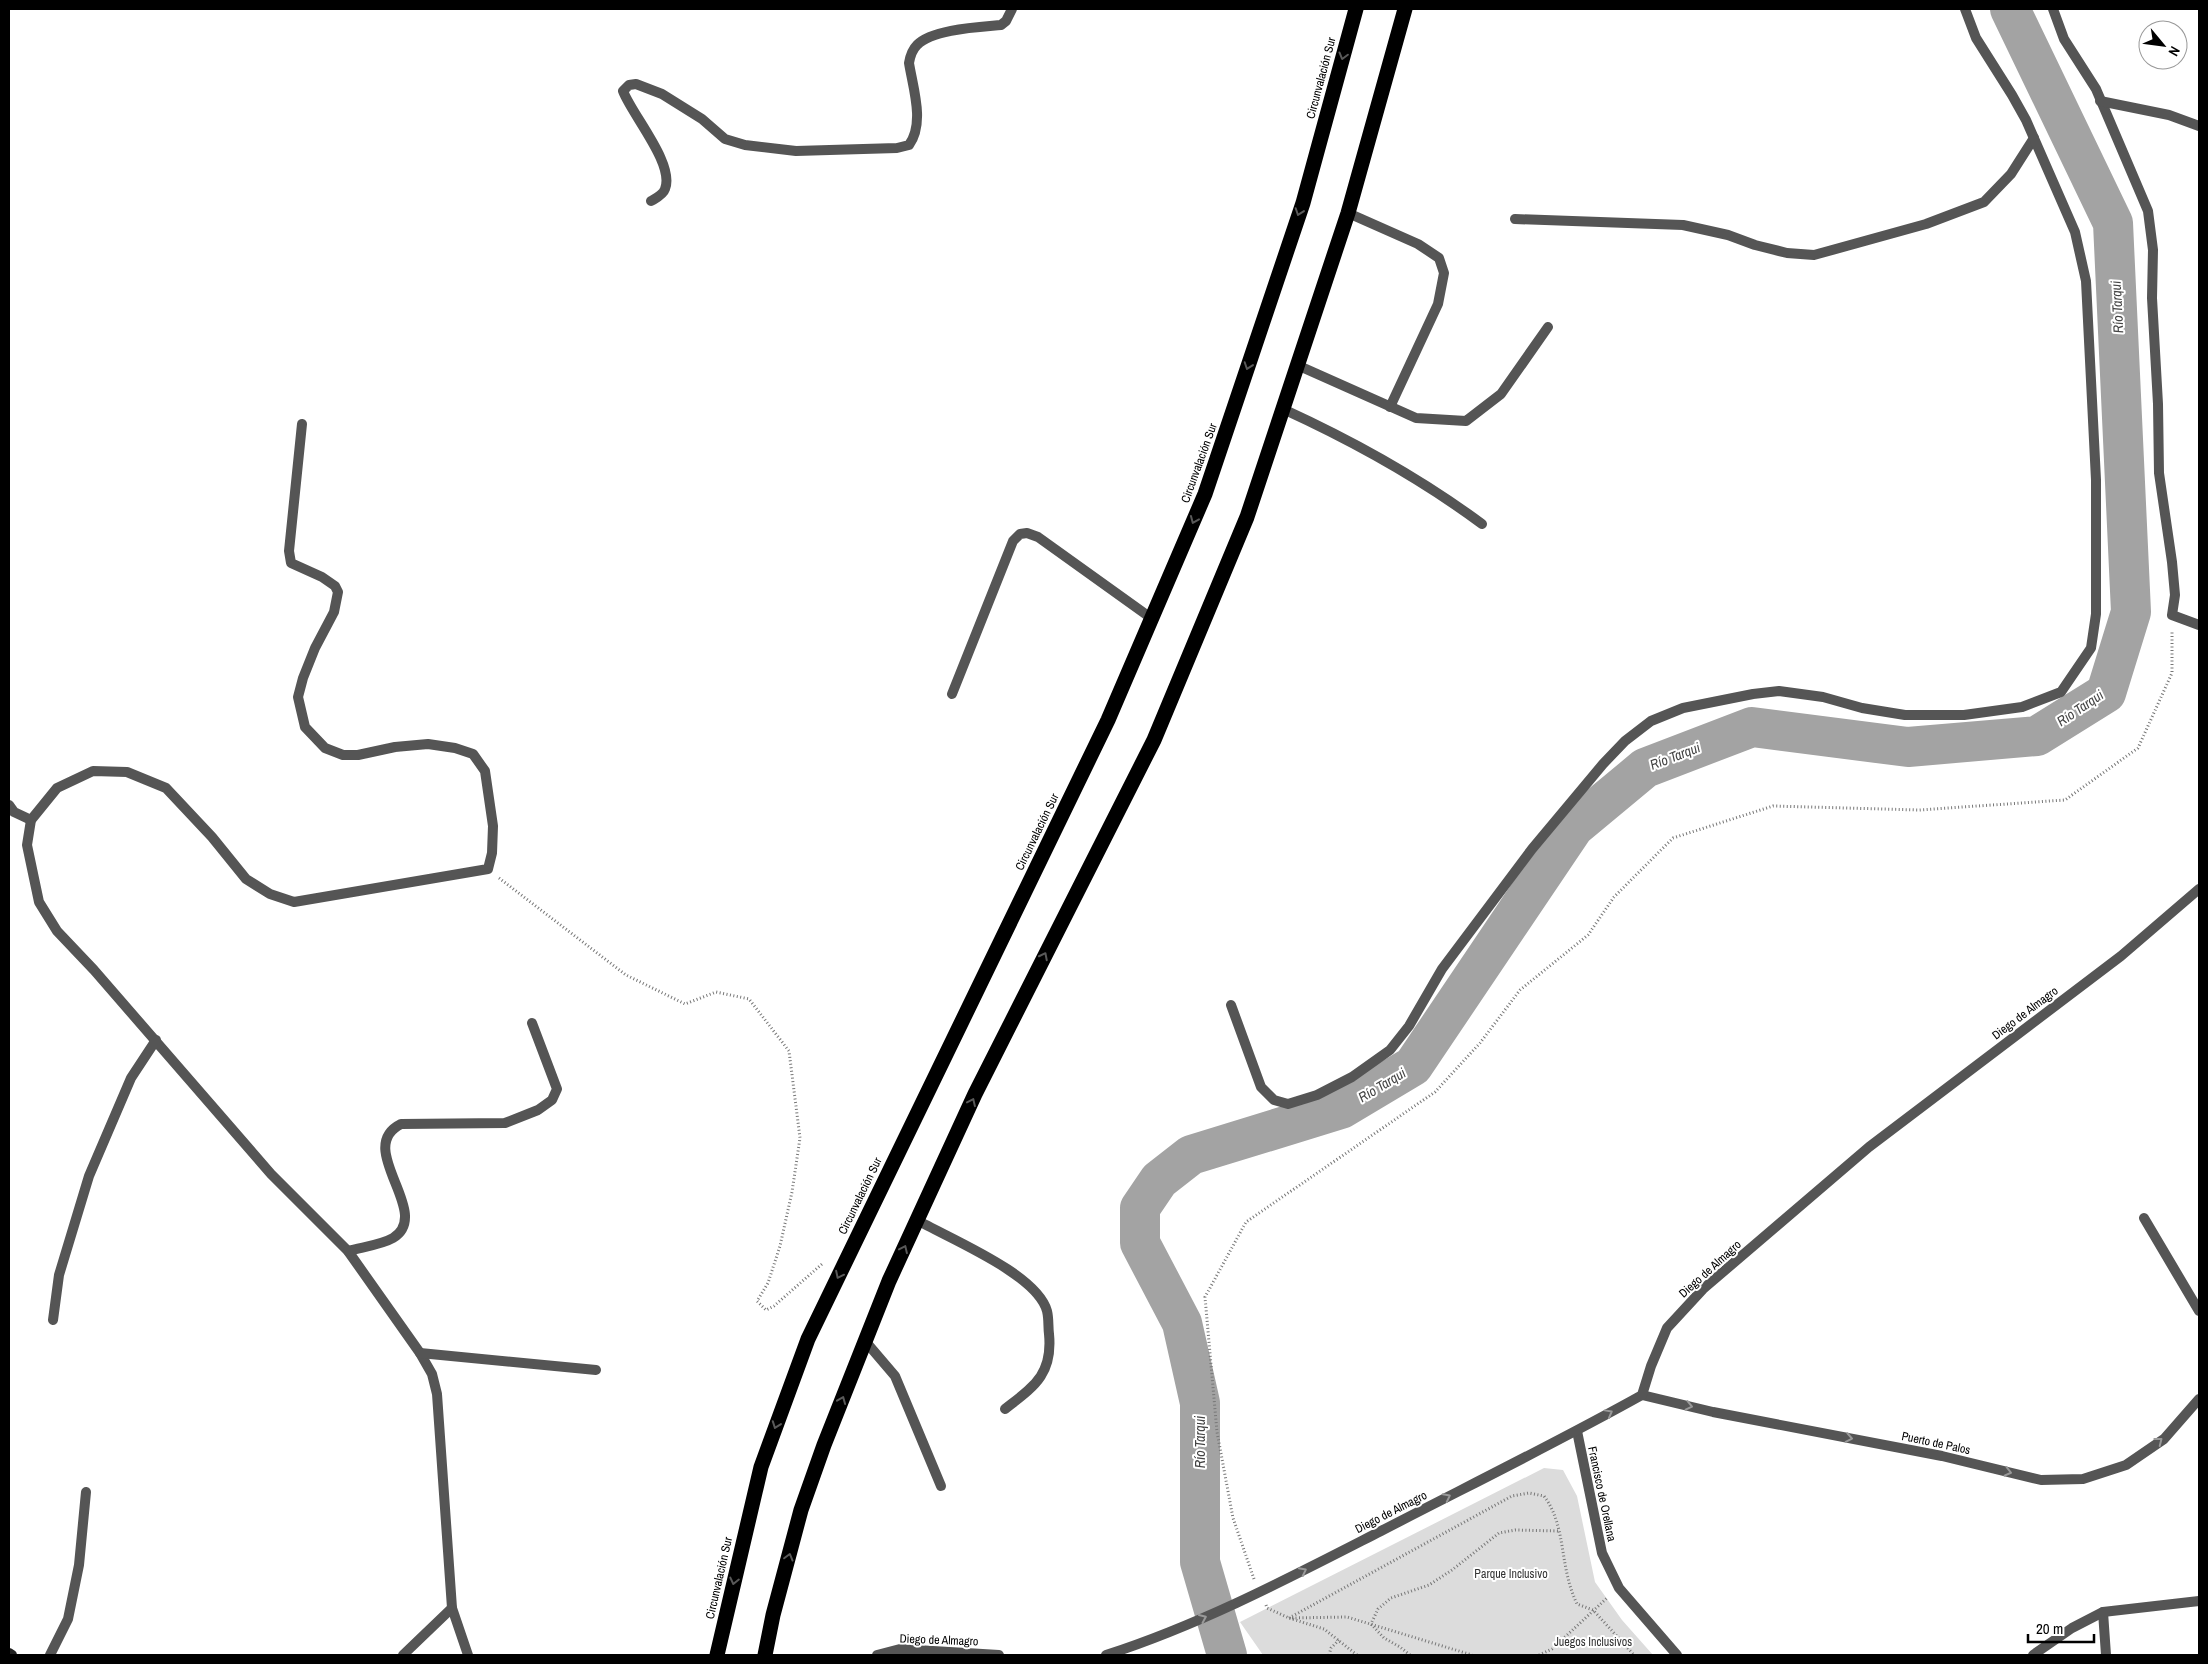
<svg xmlns="http://www.w3.org/2000/svg" width="2208" height="1664" font-family="'Archivo Narrow',sans-serif">
	<rect width="100%" height="100%" fill="#fff"/>
	<!-- green -->
	<polygon fill="#dcdcdc" points="1544,1468 1563,1470 1577,1496 1595,1582 1622,1620 1653,1655 1263,1655 1240,1622"/>
	<g fill="none" stroke-linecap="round" stroke-linejoin="round">
		<!-- river -->
		<polyline stroke="#a3a3a3" stroke-width="40" points="1227,1655 1200,1562 1200,1403 1182,1323 1140,1243 1140,1208 1159,1180 1191,1155 1341,1109 1413,1066 1574,827 1645,768 1752,727 1908,747 2037,736 2106,693 2131,612 2113,223 2010,9"/>
		<!-- path -->
		<g stroke="#777" stroke-width="3" stroke-dasharray="1 2.5" stroke-linecap="butt">
			<polyline points="499,878 626,975 685,1004 716,992 749,999 789,1051 800,1138 792,1192 780,1246 768,1283 757,1301 766,1310 774,1306 822,1264"/>
			<polyline points="1254,1579 1233,1518 1217,1432 1205,1297 1246,1222 1435,1092 1480,1043 1520,990 1588,935 1614,897 1673,838 1773,806 1919,810 2065,800 2138,748 2172,673 2172,631"/>
			<polyline points="1266,1605 1267,1608 1289,1618 1324,1629 1357,1655"/>
			<path d="M1289,1618L1512,1496L1529,1493L1544,1496C1562,1520 1561,1550 1568,1578C1570,1587 1573,1595 1577,1604L1593,1610L1634,1655"/>
			<polyline points="1292,1618 1347,1617 1472,1655"/>
			<polyline points="1329,1655 1331,1648 1339,1640"/>
			<polyline points="1410,1655 1400,1647 1384,1638 1371,1624 1378,1609 1391,1598 1429,1585 1452,1570 1499,1533 1515,1530 1559,1531"/>
			<polyline points="1539,1655 1552,1649 1607,1598"/>
		</g>
		<!-- lane -->
		<g stroke="#555" stroke-width="10">
			<polyline points="1348,213 1418,244 1439,258 1444,273 1438,304 1390,407"/>
			<polyline points="1297,365 1416,418 1466,421 1501,394 1548,327"/>
			<path d="M1283,409C1353,441 1420,478 1482,524"/>
			<path d="M917,1220C950,1239 1037,1274 1047,1311C1049,1319 1048,1327 1049,1334C1053,1375 1033,1387 1005,1409"/>
		</g>
		<!-- street -->
		<g stroke="#555" stroke-width="10">
			<polyline points="2053,9 2064,39 2096,89 2148,211 2153,250 2152,298 2158,404 2159,473 2172,562 2175,595 2172,615 2199,625"/>
			<polyline points="2100,101 2169,115 2199,126"/>
			<path d="M651,201C656,198 663,195 665,189C675,164 632,115 623,91L629,85L636,84L662,94L702,119L725,139L745,145L796,151L897,148L909,145C925,123 913,88 909,63C910,57 912,50 917,45C932,29 980,27 1001,25L1006,21L1012,9"/>
			<polyline points="1515,219 1683,225 1728,235 1755,245 1787,253 1814,255 1926,224 1984,202 2011,174 2034,138"/>
			<polyline points="302,424 289,551 291,563 322,577 335,586 338,592 334,612 315,648 303,678 298,697 305,727 325,748 343,755 358,755 395,747 428,744 455,748 473,754 485,771 493,826 492,853 488,869 294,902 270,894 246,879 212,837 166,788 127,772 93,771 57,788 31,820 27,845 39,902 57,931 94,970 271,1174 348,1251 420,1353 432,1374 437,1394 452,1608 468,1655"/>
			<polyline points="952,694 1013,541 1020,534 1027,533 1038,537 1151,618"/>
			<polyline points="9,805 14,812 31,820"/>
			<polyline points="1231,1005 1261,1087 1274,1100 1288,1104 1317,1095 1352,1077 1390,1050 1409,1026 1442,969 1532,849 1603,764 1625,741 1651,721 1683,708 1753,694 1779,691 1823,697 1862,708 1905,715 1964,715 2022,707 2061,692 2091,648 2096,614 2096,480 2086,281 2075,232 2026,120 2012,95 1976,38 1965,9"/>
			<polyline points="2144,1218 2199,1311"/>
			<path d="M348,1251C362,1247 381,1245 393,1238C434,1213 353,1148 401,1124L505,1123L538,1110L552,1100L557,1089L532,1023"/>
			<polyline points="53,1320 59,1275 89,1176 131,1078 156,1040"/>
			<polyline points="866,1342 895,1376 941,1486"/>
			<polyline points="420,1353 596,1370"/>
			<polyline points="1642,1395 1713,1412 1942,1456 2041,1480 2083,1479 2126,1465 2164,1439 2199,1399"/>
			<polyline points="1577,1431 1602,1553 1619,1588 1677,1655"/>
			<polyline points="2103,1612 2106,1655"/>
			<polyline points="50,1655 68,1619 79,1565 86,1492"/>
			<polyline points="403,1655 452,1608"/>
			<polyline points="877,1655 900,1649 999,1655"/>
			<path d="M1106,1655C1202,1624 1291,1577 1381,1531C1468,1486 1556,1443 1642,1395L1651,1366L1667,1328L1703,1289L1869,1147L2121,956L2199,889"/>
			<polyline points="2033,1655 2072,1628 2103,1612 2199,1601"/>
		</g>
		<!-- secondary -->
		<polyline stroke="#222" stroke-width="10" points="9,1653 12,1655"/>
		<!-- highway -->
		<g stroke="#000" stroke-width="15">
			<polyline points="717,1655 761,1467 808,1339 1108,720 1205,494 1303,203 1356,9"/>
			<polyline points="765,1655 773,1615 801,1510 824,1445 889,1281 975,1094 1154,740 1247,517 1348,213 1405,9"/>
		</g>
	</g>
	<!-- one-way arrows -->
	<defs><path id="oneway-chevron" d="M-2-3.5L2.5 0L-2 3.5" fill="none" stroke-width="1.6" stroke-linecap="round" stroke-linejoin="round" transform="scale(1.25)"/></defs>
	<g stroke="#595959">
		<use href="#oneway-chevron" transform="translate(1343 56) rotate(105)"/>
		<use href="#oneway-chevron" transform="translate(1299 212) rotate(109)"/>
		<use href="#oneway-chevron" transform="translate(1248 366) rotate(109)"/>
		<use href="#oneway-chevron" transform="translate(1194 520) rotate(113)"/>
		<use href="#oneway-chevron" transform="translate(1044 956) rotate(-63)"/>
		<use href="#oneway-chevron" transform="translate(972 1102) rotate(-65)"/>
		<use href="#oneway-chevron" transform="translate(904 1249) rotate(-65)"/>
		<use href="#oneway-chevron" transform="translate(839 1275) rotate(116)"/>
		<use href="#oneway-chevron" transform="translate(842 1400) rotate(-68)"/>
		<use href="#oneway-chevron" transform="translate(776 1425) rotate(110)"/>
		<use href="#oneway-chevron" transform="translate(789 1557) rotate(-75)"/>
		<use href="#oneway-chevron" transform="translate(734 1581) rotate(103)"/>
	</g>
	<g stroke="#999">
		<use href="#oneway-chevron" transform="translate(1689 1406) rotate(13)"/>
		<use href="#oneway-chevron" transform="translate(1609 1413) rotate(-29)"/>
		<use href="#oneway-chevron" transform="translate(1849 1438) rotate(11)"/>
		<use href="#oneway-chevron" transform="translate(2159 1441) rotate(-38)"/>
		<use href="#oneway-chevron" transform="translate(2008 1472) rotate(14)"/>
		<use href="#oneway-chevron" transform="translate(1447 1497) rotate(-27)"/>
		<use href="#oneway-chevron" transform="translate(1303 1571) rotate(-27)"/>
		<use href="#oneway-chevron" transform="translate(1203 1618) rotate(-24)"/>
	</g>
	<g text-anchor="middle" dominant-baseline="central" stroke-width="4" stroke-linejoin="round" paint-order="stroke">
		<!-- street labels -->
		<g font-size="12" fill="#000" stroke="#fff">
			<text transform="translate(1321 78) rotate(-75)">Circunvalación Sur</text>
			<text transform="translate(1199 463) rotate(-70)">Circunvalación Sur</text>
			<text transform="translate(1037 832) rotate(-64)">Circunvalación Sur</text>
			<text transform="translate(2025 1013) rotate(-37)">Diego de Almagro</text>
			<text transform="translate(860 1196) rotate(-64)">Circunvalación Sur</text>
			<text transform="translate(1710 1269) rotate(-42)">Diego de Almagro</text>
			<text transform="translate(1936 1443) rotate(12)">Puerto de Palos</text>
			<text transform="translate(1602 1494) rotate(78)">Francisco de Orellana</text>
			<text transform="translate(1391 1512) rotate(-27)">Diego de Almagro</text>
			<text transform="translate(719 1578) rotate(-77)">Circunvalación Sur</text>
			<text transform="translate(939 1640) rotate(2)">Diego de Almagro</text>
		</g>
		<!-- park labels -->
		<g font-size="12" fill="#333" stroke="#fff">
			<text x="1511" y="1574">Parque Inclusivo</text>
			<text x="1593" y="1642">Juegos Inclusivos</text>
		</g>
		<!-- water labels -->
		<g font-size="14" font-style="italic" fill="#444" stroke="#fff">
			<text transform="translate(2117 307) rotate(-93)">Río Tarqui</text>
			<text transform="translate(2080 708) rotate(-34)">Río Tarqui</text>
			<text transform="translate(1675 756) rotate(-21)">Río Tarqui</text>
			<text transform="translate(1382 1085) rotate(-31)">Río Tarqui</text>
			<text transform="translate(1200 1442) rotate(-90)">Río Tarqui</text>
		</g>
	</g>
	<!-- border -->
	<rect width="2208" height="1664" fill="none" stroke="#000000" stroke-width="20"/>
	<!-- north arrow -->
	<g transform="translate(2163 45) rotate(119)"><circle r="24" fill="#ffffff" stroke="#999999"/>
	<path d="M0-4L9 19L0 12L-9 19Z" fill="#000000"/>
	<text y="-8" font-size="14" font-weight="bold" text-anchor="middle" fill="#000000">N</text>
	</g>
	<!-- scale -->
	<path d="M2028 1634v8h66v-8" fill="none" stroke="#000000" stroke-width="2.5"/>
	<text x="2036" y="1634" font-size="15" fill="#000000" stroke="#ffffff" stroke-width="4" paint-order="stroke">20 m</text>
</svg>
